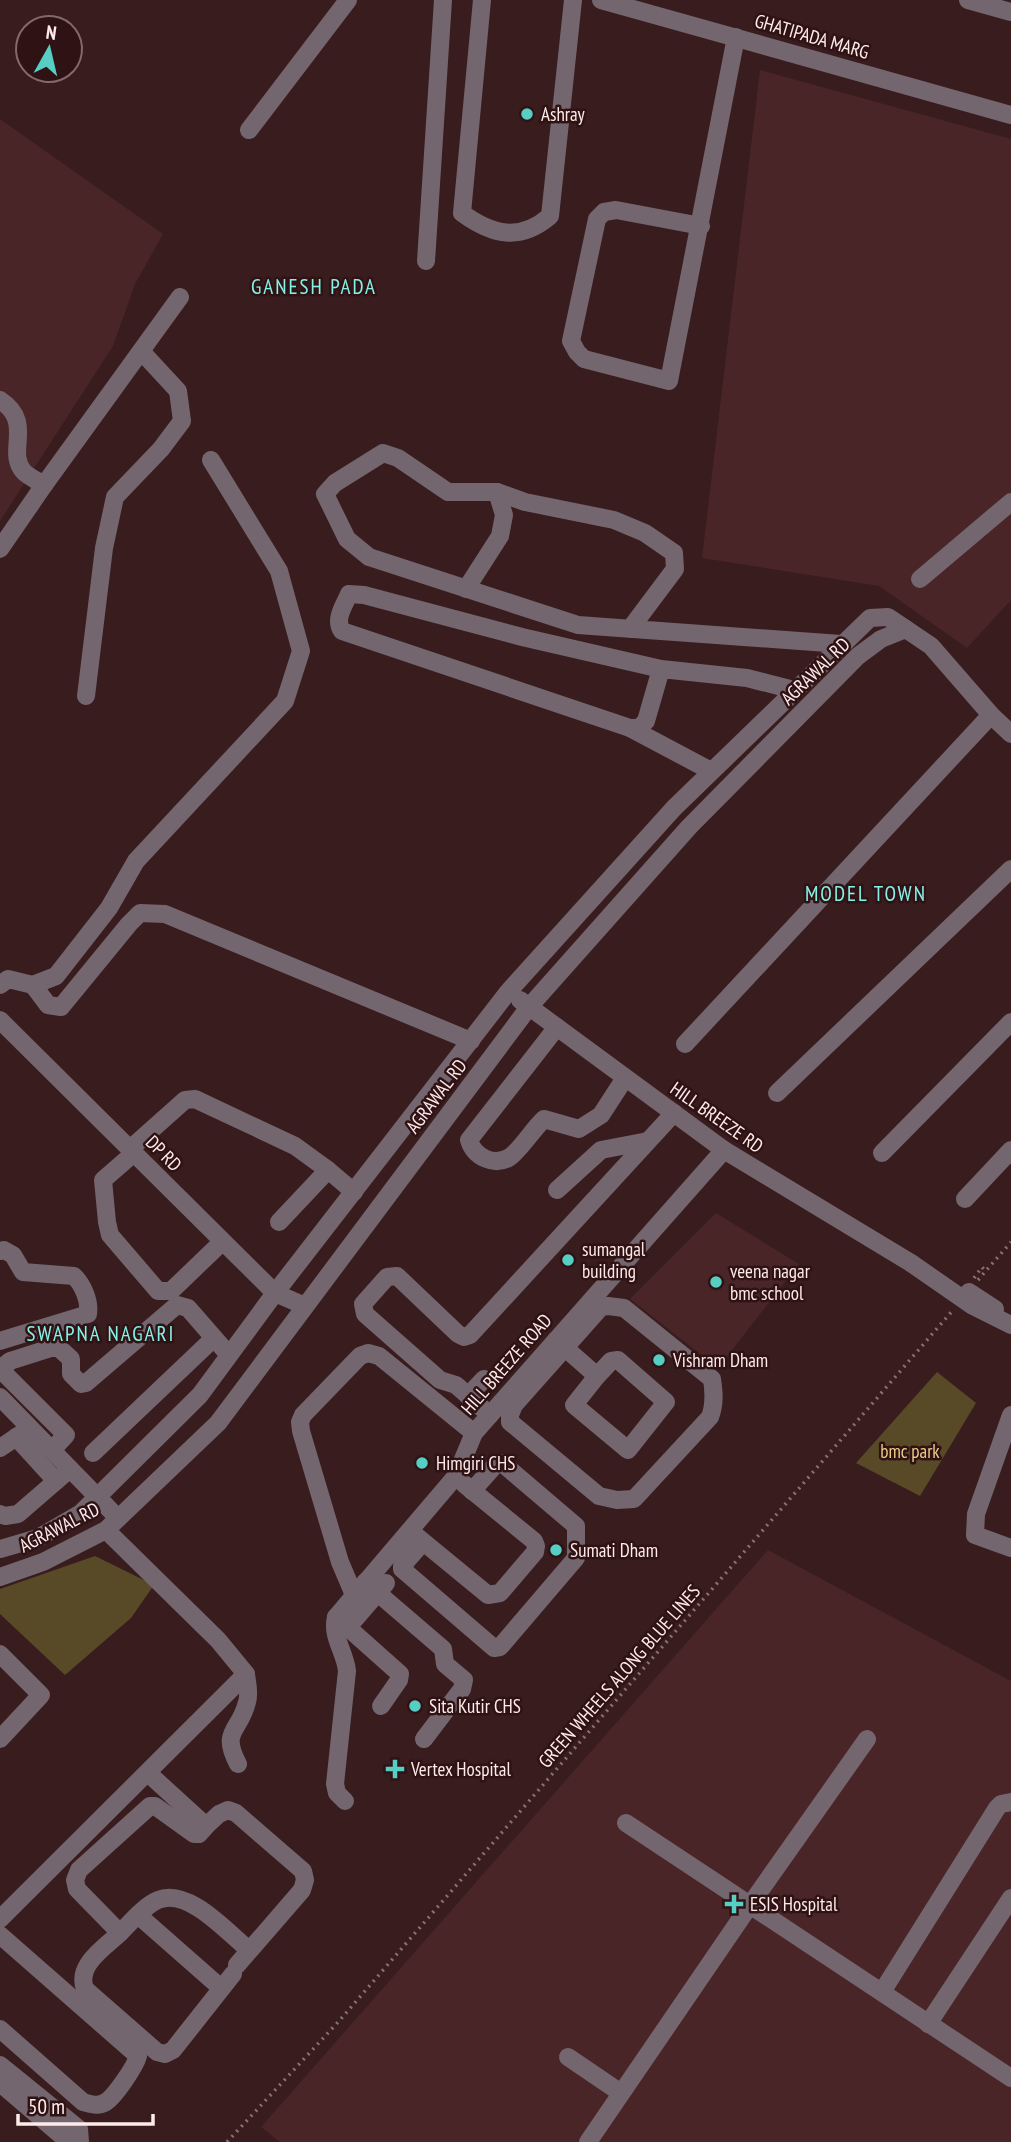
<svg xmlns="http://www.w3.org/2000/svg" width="1011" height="2142" font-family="'PT Sans Narrow',sans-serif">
	<rect width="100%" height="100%" fill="#391c1e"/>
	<!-- built -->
	<g fill="#492527">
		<polygon points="760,70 1011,139 1011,600 967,648 879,586 702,558"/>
		<polygon points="0,119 163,234 135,284 113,346 0,521"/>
		<polygon points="716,1213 799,1264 718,1368 630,1299"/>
		<polygon points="768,1550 1011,1681 1011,2142 280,2142 261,2127"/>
	</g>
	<!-- green -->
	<g fill="#584927">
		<polygon points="937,1372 976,1403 920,1496 856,1463"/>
		<polygon points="95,1556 154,1585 131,1618 65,1675 0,1614 0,1589"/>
	</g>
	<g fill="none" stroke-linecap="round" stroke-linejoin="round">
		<!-- path -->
		<g stroke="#8b7172" stroke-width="3.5" stroke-dasharray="2 5" stroke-linecap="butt">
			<polyline points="974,1278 982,1267 986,1272"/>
			<polyline points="978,1280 1011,1242"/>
			<polyline points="227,2142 340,2020 953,1310"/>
		</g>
		<!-- minor -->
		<g stroke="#74666e" stroke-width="18">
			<path d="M482,0L462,213C492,235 520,242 550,216L573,0"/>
			<polyline points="601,0 1011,115"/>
			<polyline points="968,0 1011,12"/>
			<polyline points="249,130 348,0"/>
			<polyline points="701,226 616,210 604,212 597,219 571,341 577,352 584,359 669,381 736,37"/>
			<polyline points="426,261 443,0"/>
			<path d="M0,400C35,423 5,451 24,472C29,477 38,481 44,485"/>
			<polyline points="0,549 44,485 180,297"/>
			<polyline points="920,579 1011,502"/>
			<polyline points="466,589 500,536 504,515 497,492"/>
			<polyline points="630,629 675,569 674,553 645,533 614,520 525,502 497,492 448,492 398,458 383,453 335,483 325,494 347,539 369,557 578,625 841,644"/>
			<path d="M661,669L646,721L639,728H630L342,631C334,619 344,606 349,594L364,595L522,637L661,669L747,678L794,690"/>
			<polyline points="86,696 104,548 115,497 161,449 182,421 178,391 141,351"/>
			<polyline points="630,728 711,771"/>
			<polyline points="0,985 8,979 33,985 56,976 109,908 136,861 285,701 301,651 279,571 211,460"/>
			<polyline points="33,985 48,1005 61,1007 129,924 140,913 165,914 471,1041"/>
			<polyline points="520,1000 724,1150 911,1263"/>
			<polyline points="0,1020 275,1293 305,1306"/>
			<path d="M557,1027L469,1140C474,1157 494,1167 510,1157C520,1150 534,1128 544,1119L579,1129L601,1115L625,1078"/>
			<polyline points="685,1044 991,715"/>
			<polyline points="777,1093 1011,869"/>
			<polyline points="130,1149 185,1100 195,1099 295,1146 328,1170 354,1192"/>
			<polyline points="134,1153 103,1180 107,1222 110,1235 158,1291 171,1291 222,1242"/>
			<polyline points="882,1153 1011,1022"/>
			<polyline points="557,1190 601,1150 648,1141"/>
			<polyline points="965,1199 1011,1150"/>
			<polyline points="279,1222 328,1170"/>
			<path d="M0,1251L4,1250L13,1255L23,1272L74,1276C83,1285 90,1301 88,1314L0,1341"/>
			<polyline points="969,1292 995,1309"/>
			<path d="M608,1306L624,1308L712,1379C714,1392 715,1404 710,1417L634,1499L617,1500L599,1496L510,1422V1415L514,1405L601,1307Z"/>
			<polyline points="556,1340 597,1376 611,1361 618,1360 666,1402 628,1450 574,1405 597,1376"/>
			<polyline points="468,1396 484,1379"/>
			<polyline points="0,1397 118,1518"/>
			<polyline points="490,1415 456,1385 440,1380 365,1314 363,1304 387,1277 397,1276 458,1334 464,1337 470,1335 674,1113"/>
			<polyline points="1011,1415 976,1514 975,1535 1011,1548"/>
			<polyline points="16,1437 56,1481"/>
			<polyline points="0,1448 24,1432"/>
			<polyline points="52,1450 66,1435 5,1374 5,1365 10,1361 51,1348 59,1348 71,1359 71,1374 81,1384 86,1383 177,1305 188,1308 229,1355"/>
			<polyline points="93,1453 214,1338"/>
			<polyline points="0,1514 5,1516 18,1514 70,1469"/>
			<polyline points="415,1535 488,1595 500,1593 535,1552 536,1546 534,1541 464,1484"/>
			<polyline points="423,1542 402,1566 402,1569 494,1648 500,1647 576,1558 576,1526 502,1463 496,1464 472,1491"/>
			<polyline points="0,1549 38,1538 81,1513 200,1395 275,1293 508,992 674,808 870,618 888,617 931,646 991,715 1011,734"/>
			<polyline points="0,1577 43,1562 106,1530 218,1423 529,1007 689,827 858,656 881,639 906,629"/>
			<polyline points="365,1582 443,1649 445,1664 464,1680 462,1689 424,1739"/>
			<polyline points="354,1595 340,1562 301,1431 300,1422 303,1415 360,1356 368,1353 379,1356 474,1433"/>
			<polyline points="336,1617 400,1674 399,1680 381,1706"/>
			<polyline points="348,1627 386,1583"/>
			<polyline points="0,1654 41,1695 0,1739"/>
			<path d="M238,1764C220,1730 240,1732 247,1702C250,1693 247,1683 246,1674"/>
			<polyline points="148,1773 206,1826 219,1814 228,1810 236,1813 303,1871 305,1880 302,1890 237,1965"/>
			<path d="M345,1801L337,1793L335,1784L347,1671C345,1651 331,1637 336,1617L456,1476L474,1433L724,1150"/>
			<polyline points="626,1823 1011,2078"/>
			<path d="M206,1826L199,1834H194L155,1806H150L79,1870L75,1880L77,1889L120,1933C104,1948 76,1965 85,1989L157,2052L165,2054L173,2050L233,1974"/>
			<polyline points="138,1915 221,1988"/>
			<polyline points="0,1919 246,1674 218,1640 106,1530"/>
			<path d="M120,1933C131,1922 144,1906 158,1900C188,1887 227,1932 249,1950"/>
			<path d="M0,1935L138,2056C135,2067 115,2096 106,2102C98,2107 91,2104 83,2102L0,2029"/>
			<polyline points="882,1992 997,1808 1001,1804 1011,1802"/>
			<polyline points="928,2024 1011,1898"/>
			<polyline points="568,2057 621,2093"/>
			<polyline points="0,2065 79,2129 80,2142"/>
			<polyline points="0,2083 69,2142"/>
			<polyline points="588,2142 750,1905 867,1739"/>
		</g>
		<!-- minor-bridge -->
		<polyline stroke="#74666e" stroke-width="18" points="911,1263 973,1306 1011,1325"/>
	</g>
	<!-- markers -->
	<g fill="#56cec4" stroke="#2f1314" stroke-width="2.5">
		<circle cx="527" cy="114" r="7"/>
		<circle cx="568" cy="1260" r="7"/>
		<circle cx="716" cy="1282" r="7"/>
		<circle cx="659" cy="1360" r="7"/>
		<circle cx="422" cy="1463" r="7"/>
		<circle cx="556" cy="1550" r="7"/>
		<circle cx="415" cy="1706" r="7"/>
		<path d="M391.5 1758.5h7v7h7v7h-7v7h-7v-7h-7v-7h7z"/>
		<path d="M730.5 1893.5h7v7h7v7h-7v7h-7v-7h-7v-7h7z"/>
	</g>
	<g text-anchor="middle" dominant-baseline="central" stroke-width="5" stroke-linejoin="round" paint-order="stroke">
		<!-- street labels -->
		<g font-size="19" fill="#ffeaea" stroke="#2f1314">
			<text transform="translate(812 36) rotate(16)">GHATIPADA MARG</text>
			<text transform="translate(815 671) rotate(-44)">AGRAWAL RD</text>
			<text transform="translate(436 1096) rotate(-53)">AGRAWAL RD</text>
			<text transform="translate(717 1117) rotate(35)">HILL BREEZE RD</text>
			<text transform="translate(164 1153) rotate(45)">DP RD</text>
			<text transform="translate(506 1364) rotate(-49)">HILL BREEZE ROAD</text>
			<text transform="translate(59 1527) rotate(-27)">AGRAWAL RD</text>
			<text transform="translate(619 1676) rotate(-49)">GREEN WHEELS ALONG BLUE LINES</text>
		</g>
		<!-- poi labels -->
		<g font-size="19" fill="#ffeaea" stroke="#2f1314" text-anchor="start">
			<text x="541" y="114">Ashray</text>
			<text x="582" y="1249">sumangal<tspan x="582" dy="22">building</tspan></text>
			<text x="730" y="1271">veena nagar<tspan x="730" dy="22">bmc school</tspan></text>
			<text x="673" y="1360">Vishram Dham</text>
			<text x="436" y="1463">Himgiri CHS</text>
			<text x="570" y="1550">Sumati Dham</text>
			<text x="429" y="1706">Sita Kutir CHS</text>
			<text x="411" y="1769">Vertex Hospital</text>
			<text x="750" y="1904">ESIS Hospital</text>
		</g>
		<!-- park labels -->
		<g font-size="19" fill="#ebcc86" stroke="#2f1314">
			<text x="910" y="1451">bmc park</text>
		</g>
		<!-- neighbourhood labels -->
		<g font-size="21" letter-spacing="2" fill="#87f1e8" stroke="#2f1314">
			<text x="314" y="286">GANESH PADA</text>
			<text x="866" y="893">MODEL TOWN</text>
			<text x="101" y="1333">SWAPNA NAGARI</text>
		</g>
	</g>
	<!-- north arrow -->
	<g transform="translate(49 49) rotate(8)"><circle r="33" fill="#2f1314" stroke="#82696a" stroke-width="2"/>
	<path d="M0-5L12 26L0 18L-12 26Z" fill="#56cec4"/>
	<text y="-10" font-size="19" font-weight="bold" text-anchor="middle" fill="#ffeaea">N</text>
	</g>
	<!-- scale -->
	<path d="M18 2114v10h135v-10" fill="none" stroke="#ffeaea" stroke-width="3.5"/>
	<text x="28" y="2114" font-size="21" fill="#ffeaea" stroke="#2f1314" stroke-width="5" paint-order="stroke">50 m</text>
</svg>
